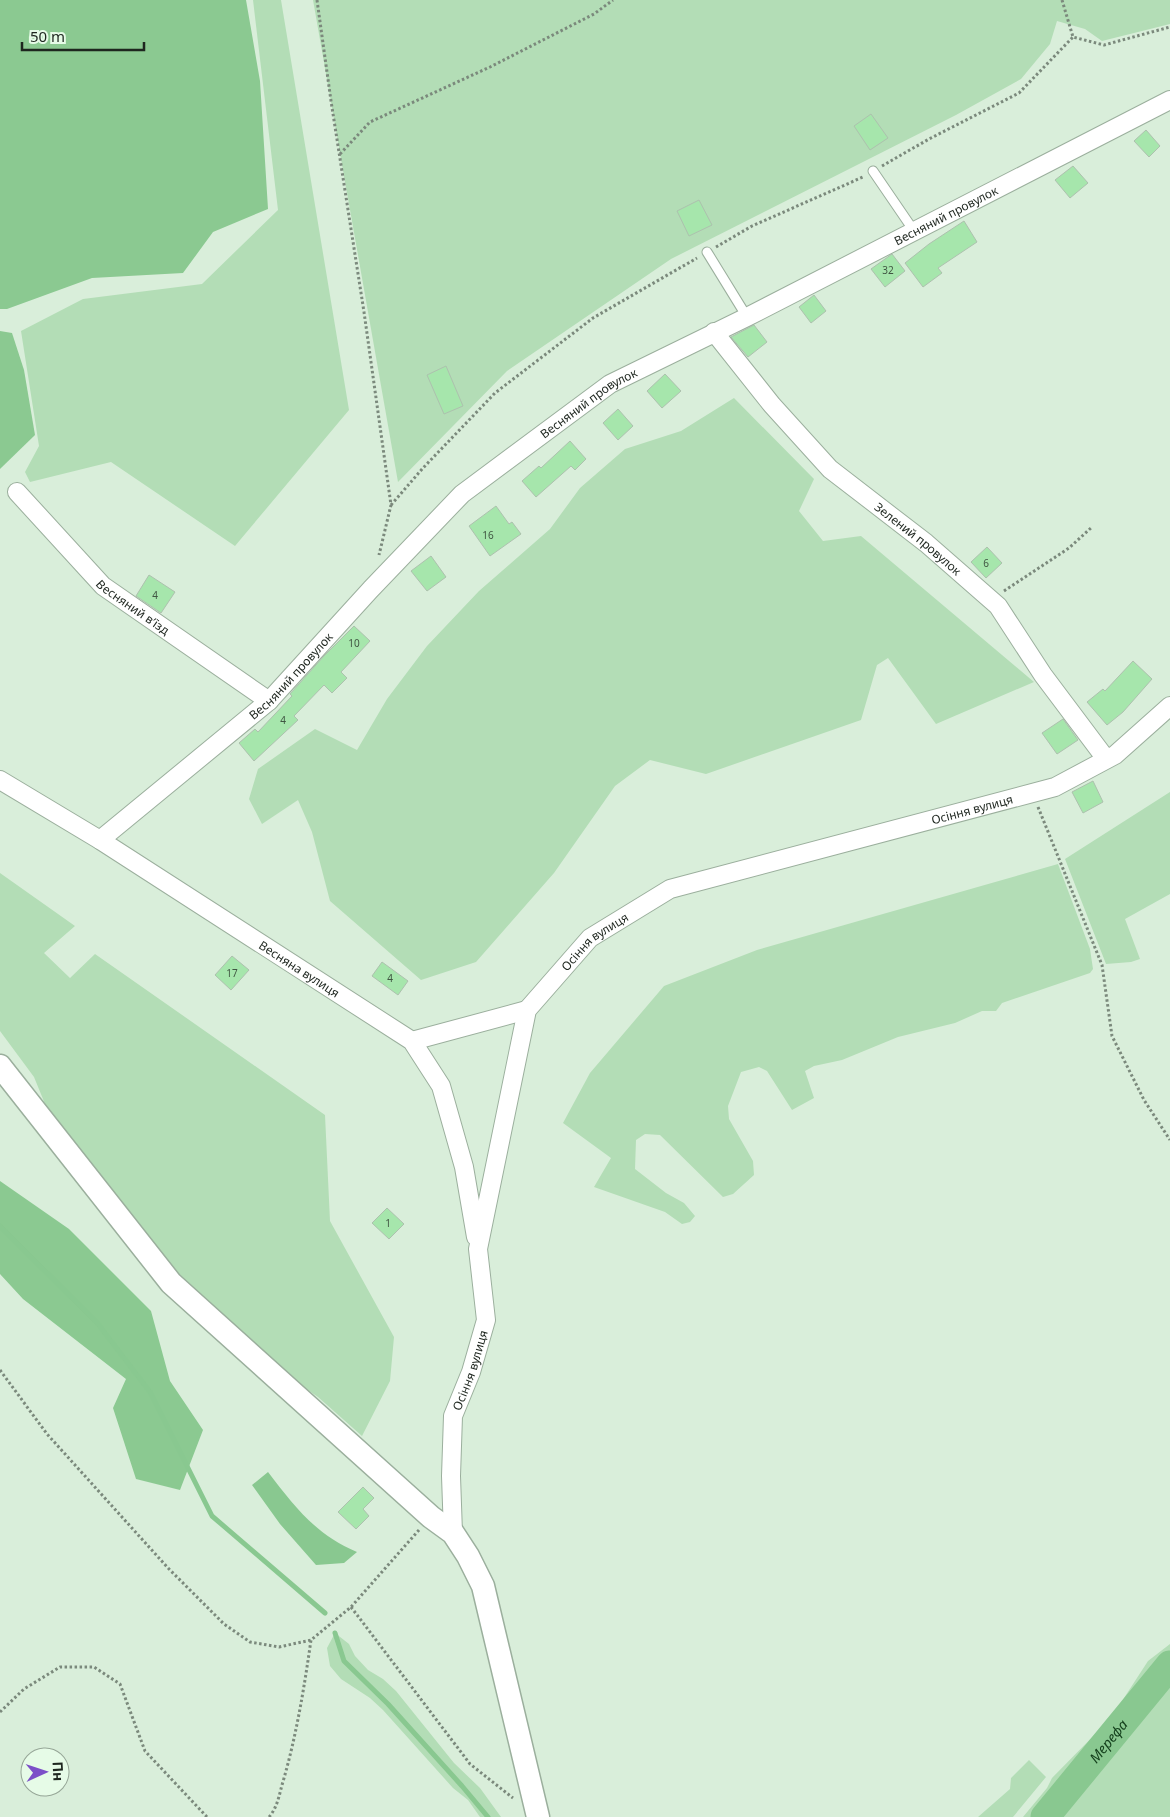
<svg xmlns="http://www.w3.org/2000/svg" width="1170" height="1817" font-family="'Noto Sans',sans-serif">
	<rect width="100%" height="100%" fill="#d9eeda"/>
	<!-- green -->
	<g fill="#b3ddb6">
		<polygon points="253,0 281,0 349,410 235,546 111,462 30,482 25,472 39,446 21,331 83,299 202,284 278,210"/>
		<polygon points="313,0 1170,0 1170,24 1102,41 1085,29 1057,21 1050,44 1021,79 956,115 671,259 507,371 398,482"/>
		<polygon points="734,398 814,479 799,511 823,541 861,536 1034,682 936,724 888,658 877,665 861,720 706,774 650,760 615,786 554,873 476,962 421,980 330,901 312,832 298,800 262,824 249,799 258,769 315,729 357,750 387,699 427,646 479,591 550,529 580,488 625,449 681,431"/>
		<polygon points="1170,792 1170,894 1125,919 1140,959 1131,962 1106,964 1065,859"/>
		<polygon points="1058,864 1090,949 1093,969 1090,973 1002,1003 996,1011 982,1011 955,1023 898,1037 842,1060 814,1066 805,1071 814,1098 792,1110 767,1071 759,1067 741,1072 728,1106 729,1119 753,1161 754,1175 733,1194 723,1197 660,1135 645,1134 636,1140 635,1169 666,1193 684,1203 695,1216 690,1222 682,1224 665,1212 594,1187 611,1158 563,1123 590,1073 664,986 757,950"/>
		<polygon points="0,873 75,926 44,953 70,978 95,954 325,1115 330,1221 394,1337 390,1381 362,1436 318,1397 273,1366 206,1305 156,1249 54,1126 34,1077 0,1031"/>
		<polygon points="335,1633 349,1644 355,1656 368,1670 383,1679 396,1691 454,1763 480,1788 501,1817 480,1817 468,1800 453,1788 383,1710 370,1698 341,1679 330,1666 327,1648"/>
		<polygon points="1170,1644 1170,1817 1023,1817 1047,1788 1052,1778 1111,1718 1148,1661"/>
		<polygon points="1029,1760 1046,1777 1013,1817 978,1817 1010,1789 1011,1778"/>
	</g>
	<!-- forest -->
	<g fill="#8bc991">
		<polygon points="0,0 246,0 260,81 268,209 213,232 183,273 92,278 7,309 0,309"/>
		<polygon points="0,331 12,333 24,370 35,435 0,469"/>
		<polygon points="0,1181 69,1229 151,1311 170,1381 203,1430 180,1490 136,1479 113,1408 126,1379 23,1299 0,1274"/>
	</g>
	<!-- water -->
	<path fill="#89c890" d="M268,1472C295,1507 315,1534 357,1552L344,1563L316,1565L280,1524L252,1485Z"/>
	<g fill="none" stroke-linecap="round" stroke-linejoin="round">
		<!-- stream -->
		<g stroke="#89c890" stroke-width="5">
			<polyline points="0,1226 98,1324 150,1392 212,1516 325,1613"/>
			<polyline points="335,1633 344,1661 388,1704 462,1786 488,1817"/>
			<polyline points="1161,1676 1170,1680"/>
		</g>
		<!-- river -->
		<path stroke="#89c890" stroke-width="29" id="s1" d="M1045,1817L1170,1665"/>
	</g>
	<!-- building -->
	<g fill="#a6e6ac" stroke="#adc1ae">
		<polygon points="871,114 888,138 870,150 854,126"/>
		<polygon points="1146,130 1160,146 1149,157 1134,141"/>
		<polygon points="1073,166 1088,183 1070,198 1055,180"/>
		<polygon points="699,200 712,225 689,236 677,211"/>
		<polygon points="964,221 977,242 938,268 942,273 923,287 905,263 929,244"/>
		<polygon points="892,254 905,271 885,287 871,269"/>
		<polygon points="814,295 826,311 811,323 799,307"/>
		<polygon points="754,325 767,342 748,357 731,337"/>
		<polygon points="446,366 463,406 444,414 427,375"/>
		<polygon points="665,374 681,391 662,408 647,391"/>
		<polygon points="618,409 633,426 618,440 603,423"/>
		<polygon points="570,441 586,459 575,470 571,466 536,497 522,481 539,466 541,468"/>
		<polygon points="496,506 509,524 512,522 521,534 490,556 469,526"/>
		<polygon points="987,547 1002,563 986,578 971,562"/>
		<polygon points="431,556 446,577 427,591 411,571"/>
		<polygon points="149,575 175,592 161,613 136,596"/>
		<polygon points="354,626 370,641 341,672 347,678 332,693 324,685 294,716 298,720 254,761 239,743 255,729 258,732 292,696 290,694 324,656"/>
		<polygon points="1133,661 1152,679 1123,712 1107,725 1087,702 1103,689 1105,691"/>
		<polygon points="1063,719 1078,740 1057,754 1042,733"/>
		<polygon points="1093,781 1103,802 1083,813 1072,792"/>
		<polygon points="232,956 249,970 231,990 215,975"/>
		<polygon points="382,962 408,981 398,995 372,976"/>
		<polygon points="387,1208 404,1224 389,1239 372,1223"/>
		<polygon points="363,1487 374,1498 363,1509 369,1516 356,1529 338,1512"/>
	</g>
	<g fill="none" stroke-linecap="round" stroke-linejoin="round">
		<defs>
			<g id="service">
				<polyline points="873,171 914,231"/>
				<polyline points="707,252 747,317"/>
			</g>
			<g id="minor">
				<path id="s2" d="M714,332L772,405L830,469L926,543L998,606L1043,675L1106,759"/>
				<path id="s3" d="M17,492L103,586L269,701"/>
				<path id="s4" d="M0,780L100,840L412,1041L441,1086L464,1167L476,1237"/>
				<path id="s5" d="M100,840L269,701L371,589L462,494L610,384L747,317L1170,100"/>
				<polyline points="412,1041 527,1010"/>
				<path id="s6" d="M453,1533L451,1476L453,1416L471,1372L486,1320L478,1249L527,1010L590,938L670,889L1055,787L1115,755L1170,706"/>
			</g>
			<polyline id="tertiary" points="0,1066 171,1283 431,1517 453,1533 468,1556 483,1586 538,1817"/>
		</defs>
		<!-- service casing -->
		<use href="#service" stroke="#9baf9d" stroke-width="11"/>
		<!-- minor casing -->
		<use href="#minor" stroke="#9baf9d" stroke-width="20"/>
		<!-- tertiary casing -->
		<use href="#tertiary" stroke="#9baf9d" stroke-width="25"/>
		<!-- path -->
		<g stroke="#7b897c" stroke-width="3" stroke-dasharray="2.5 2.5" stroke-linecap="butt">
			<polyline points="317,0 331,101 364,312 391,505 379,555"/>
			<polyline points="1062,0 1073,37 1104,45 1170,27"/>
			<polyline points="340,154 370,122 490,67 594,14 613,0"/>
			<polyline points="882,166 929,139 1019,93 1073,37"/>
			<polyline points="716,247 752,226 863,177"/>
			<polyline points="391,505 423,468 495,393 593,318 697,258"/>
			<polyline points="1004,591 1069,548 1092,527"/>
			<polyline points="1038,807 1102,965 1112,1036 1144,1100 1170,1140"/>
			<polyline points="0,1370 47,1434 168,1568 224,1624 250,1642 279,1647 311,1640"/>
			<polyline points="351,1607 470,1764 513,1798"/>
			<polyline points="0,1712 24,1689 60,1667 94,1667 120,1684 145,1751 207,1817"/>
			<path d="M269,1817C277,1808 279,1796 282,1785C296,1738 304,1689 311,1640L351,1607L419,1530"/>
		</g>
		<!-- service -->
		<use href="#service" stroke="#fff" stroke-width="9"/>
		<!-- minor -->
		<use href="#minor" stroke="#fff" stroke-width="18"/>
		<!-- tertiary -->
		<use href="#tertiary" stroke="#fff" stroke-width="22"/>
	</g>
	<g text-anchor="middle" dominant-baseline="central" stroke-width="4" stroke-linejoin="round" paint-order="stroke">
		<!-- number labels -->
		<g font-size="10" fill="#405642">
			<text x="888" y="270">32</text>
			<text x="488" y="535">16</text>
			<text x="986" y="563">6</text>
			<text x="155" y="595">4</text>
			<text x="354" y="643">10</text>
			<text x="283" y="720">4</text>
			<text x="232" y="973">17</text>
			<text x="390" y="978">4</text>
			<text x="388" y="1223">1</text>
		</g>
		<!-- street labels -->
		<g font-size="12" fill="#1e261f" stroke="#e6fbe7">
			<text stroke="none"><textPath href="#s5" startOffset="1062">Весняний провулок</textPath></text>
			<text stroke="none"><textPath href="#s5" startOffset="658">Весняний провулок</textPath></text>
			<text stroke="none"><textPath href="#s2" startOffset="292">Зелений провулок</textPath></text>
			<text stroke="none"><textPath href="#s3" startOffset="164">Весняний в’їзд</textPath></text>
			<text stroke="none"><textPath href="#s5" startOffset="252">Весняний провулок</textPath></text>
			<text stroke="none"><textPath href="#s6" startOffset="1036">Осіння вулиця</textPath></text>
			<text stroke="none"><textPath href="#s6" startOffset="631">Осіння вулиця</textPath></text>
			<text stroke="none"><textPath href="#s4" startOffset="354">Весняна вулиця</textPath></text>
			<text stroke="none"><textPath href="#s6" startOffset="166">Осіння вулиця</textPath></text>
		</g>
		<!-- water labels -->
		<g font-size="14" font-style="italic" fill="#15411d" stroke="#e6fbe7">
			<text stroke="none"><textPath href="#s1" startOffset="99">Мерефа</textPath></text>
		</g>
	</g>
	<!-- north arrow -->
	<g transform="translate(45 1772) rotate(87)"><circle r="24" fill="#e6fbe7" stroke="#96a697"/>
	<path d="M0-4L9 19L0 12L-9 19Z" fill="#7c4fc8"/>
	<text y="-8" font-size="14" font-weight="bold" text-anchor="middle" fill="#1e261f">Пн</text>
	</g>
	<!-- scale -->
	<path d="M22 42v8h122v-8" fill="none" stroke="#1e261f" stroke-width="2.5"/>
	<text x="30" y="42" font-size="15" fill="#1e261f" stroke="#e6fbe7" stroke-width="4" paint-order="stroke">50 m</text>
</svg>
